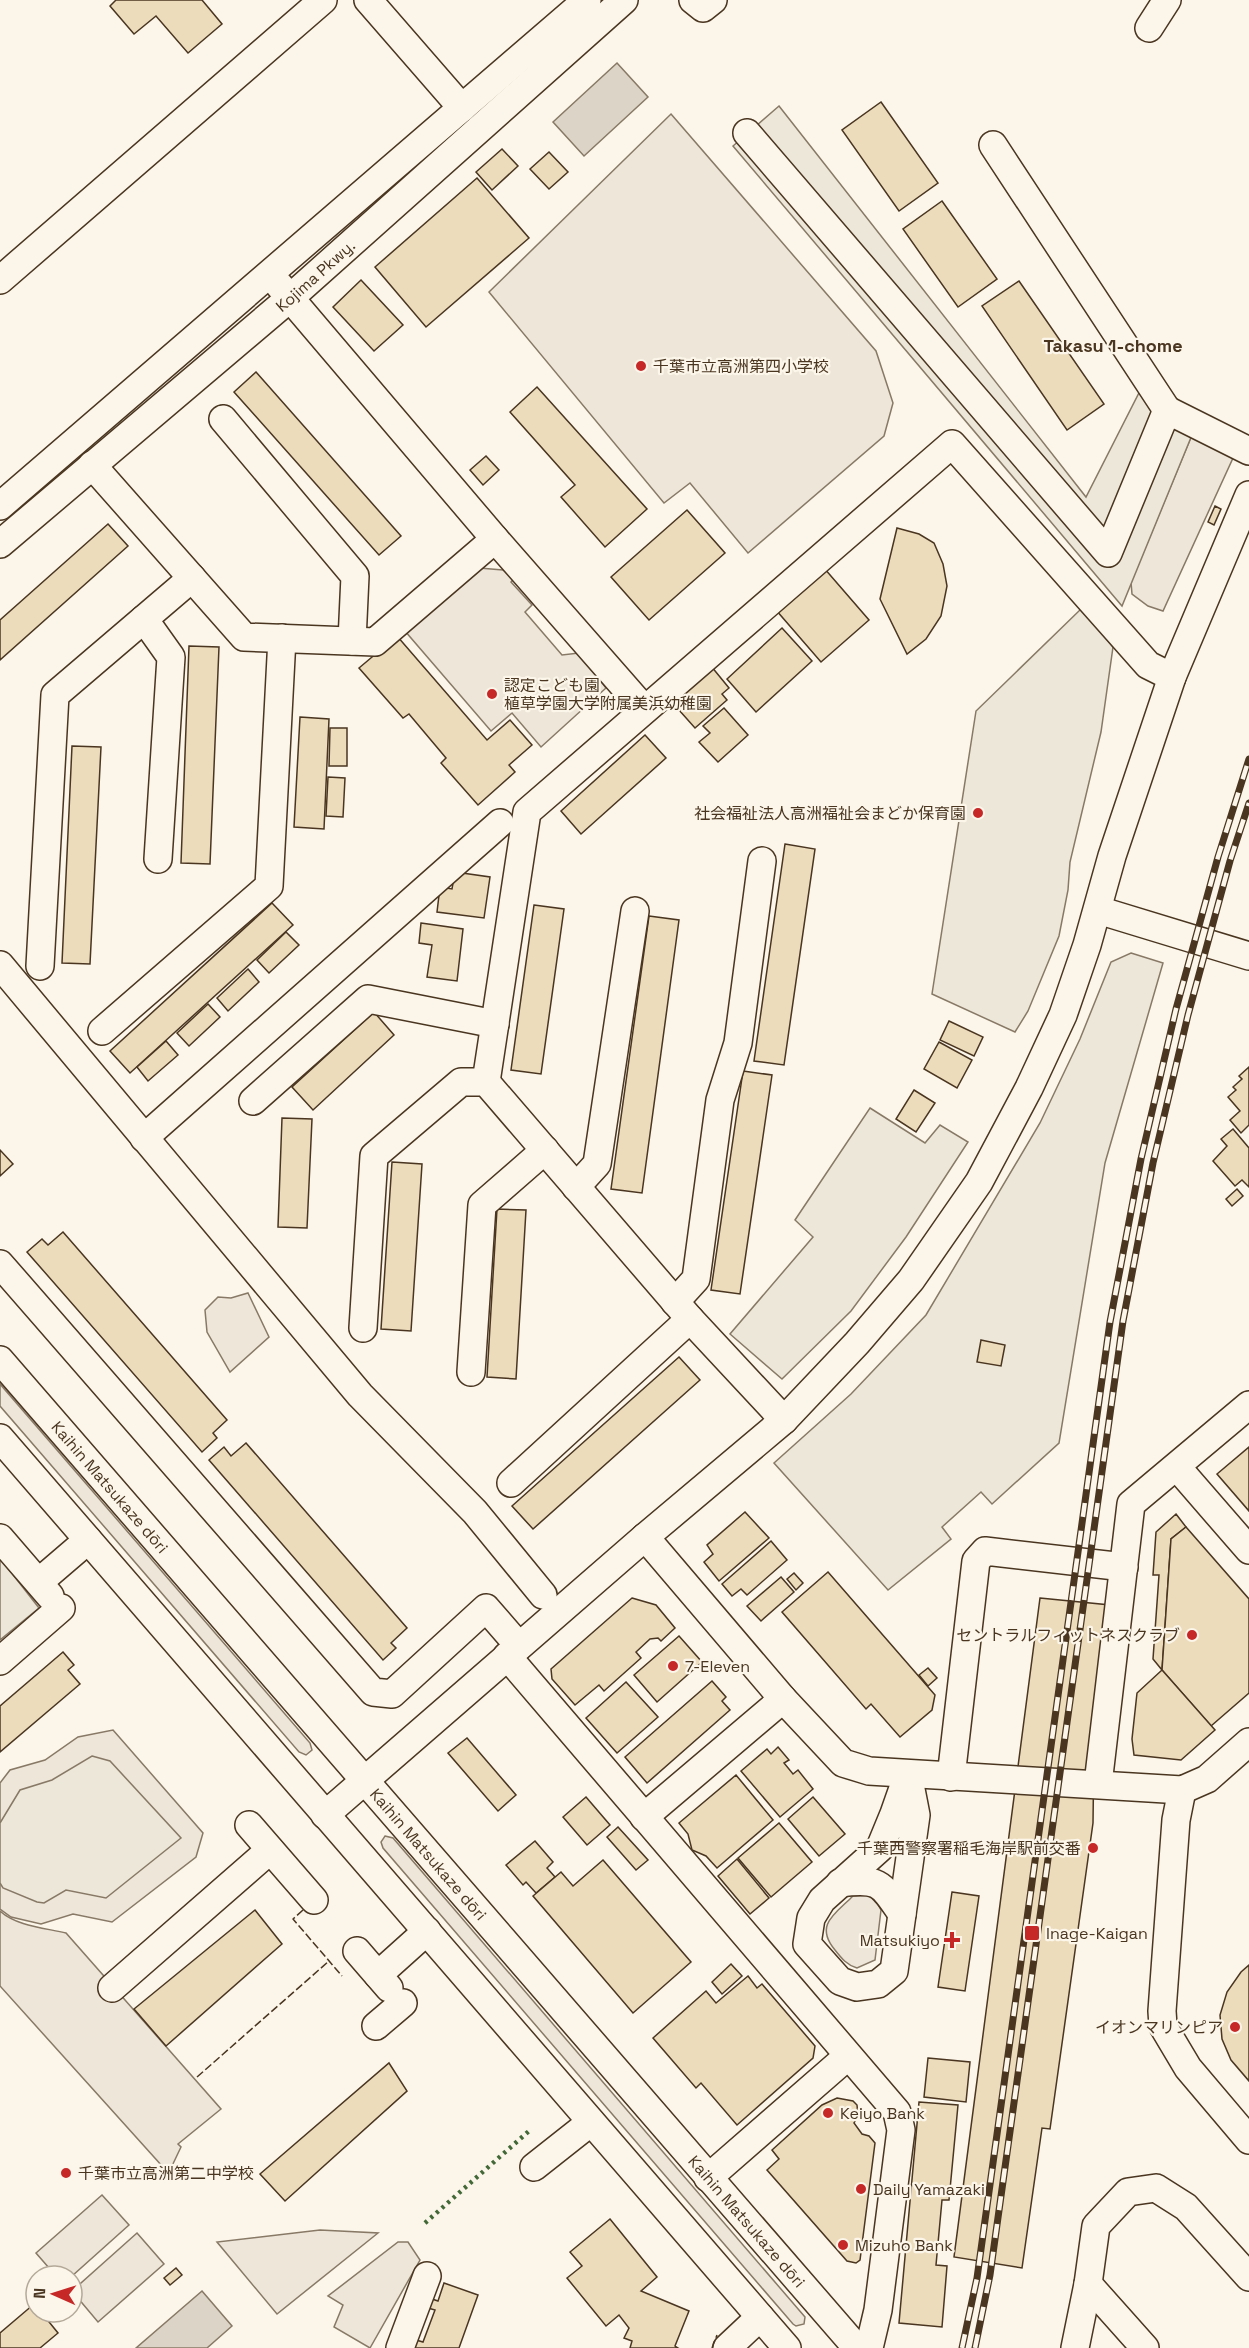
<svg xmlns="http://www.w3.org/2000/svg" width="1249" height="2348" font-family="'Space Grotesk','Noto Sans JP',sans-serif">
	<rect width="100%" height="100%" fill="#fbf6e9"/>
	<!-- green -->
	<g fill="#ede6d9" stroke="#887966" stroke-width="1.5">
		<polygon points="671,114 876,351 893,403 884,436 748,553 690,483 664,503 489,292"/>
		<polygon points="1192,435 1233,458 1163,611 1148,606 1132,594 1131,582"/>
		<polygon points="479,568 503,570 514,579 511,582 532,605 525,612 562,655 579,653 606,688 541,747 512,713 491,731 405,631"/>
		<polygon points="248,1293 269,1337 230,1372 207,1332 205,1310 218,1297 231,1298"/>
		<polygon points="0,1384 310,1743 312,1750 306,1755 299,1752 0,1406"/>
		<polygon points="113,1730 203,1833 196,1857 112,1922 73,1914 41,1924 11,1917 0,1909 0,1783 10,1770 45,1760 78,1737"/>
		<polygon points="385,1836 393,1838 805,2317 804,2324 796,2326 793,2324 383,1848 381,1842"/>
		<path d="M868,1895L876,1901L881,1910L875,1960L857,1968C847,1965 842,1959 835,1950C814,1925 835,1914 853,1896Z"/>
		<path d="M0,1911C16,1926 45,1928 66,1933L221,2109L178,2144L181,2147L171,2168L163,2167L0,1986Z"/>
		<polygon points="102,2195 129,2225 72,2276 56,2276 36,2253"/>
		<polygon points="320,2230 378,2233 277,2314 217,2242"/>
		<polygon points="137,2233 164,2264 98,2322 72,2291"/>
		<polygon points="398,2242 408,2242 420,2260 370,2348 334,2327 343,2305 328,2296"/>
	</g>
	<!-- parking -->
	<g fill="#ede7d9" stroke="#887966" stroke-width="1.5">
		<polygon points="779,106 1086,497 1144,383 1176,428 1192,435 1122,606 733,146"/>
		<polygon points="1082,608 1113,647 1101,732 1070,862 1068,890 1059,936 1028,1011 1015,1032 932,994 976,711"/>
		<polygon points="1131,953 1163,963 1105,1163 1059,1443 992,1504 981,1492 942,1527 951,1539 888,1590 774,1463 851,1394 926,1315 1040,1123 1080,1039 1111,962"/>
		<polygon points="870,1108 925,1143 940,1125 968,1142 906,1237 851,1311 782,1379 730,1334 813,1237 795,1220"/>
		<polygon points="0,1558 39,1608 0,1640"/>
		<polygon points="92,1756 110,1761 181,1838 106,1898 66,1890 44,1903 37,1902 3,1888 0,1883 0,1823 20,1790 52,1780"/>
	</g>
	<!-- water -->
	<g fill="#dcd4c6" stroke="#887966" stroke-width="1.5">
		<polygon points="617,63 648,97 584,156 553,122"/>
		<polygon points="202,2291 232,2326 207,2348 136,2348"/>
	</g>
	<!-- building -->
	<g fill="#ecdcbc" stroke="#4a3520" stroke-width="1.5">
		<polygon points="116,0 202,0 222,24 188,53 156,16 134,34 110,6"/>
		<polygon points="881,102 938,183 899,211 842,130"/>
		<polygon points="502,149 518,166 492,190 476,172"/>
		<polygon points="549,152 568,172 549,189 530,169"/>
		<polygon points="477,178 529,238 426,327 375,267"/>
		<polygon points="942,201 997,279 958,307 903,229"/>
		<polygon points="361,280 403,325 374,351 333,307"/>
		<polygon points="1019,281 1104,404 1067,430 982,306"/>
		<polygon points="256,372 401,536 379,555 234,392"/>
		<polygon points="537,387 647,509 605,547 561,497 575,485 510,412"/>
		<polygon points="486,456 499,470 483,485 470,470"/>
		<polygon points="1215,506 1221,509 1214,525 1208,522"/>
		<polygon points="687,510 725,553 649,620 611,577"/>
		<polygon points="108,524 128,546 0,660 0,620"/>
		<polygon points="897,528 919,534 934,543 943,564 947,586 941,616 926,639 907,654 880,599"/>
		<polygon points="824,568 869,620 821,662 776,610"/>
		<polygon points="782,628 812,661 756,712 727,679"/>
		<polygon points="397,636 487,740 510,720 532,745 509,765 515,772 478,805 441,763 446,758 409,714 403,718 359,668"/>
		<polygon points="189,646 219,647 210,864 181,863"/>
		<polygon points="711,666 729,688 722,694 727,700 695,728 671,701"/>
		<polygon points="724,708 748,735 718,762 699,742 710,733 703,726"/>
		<polygon points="300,717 329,719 324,829 294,827"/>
		<polygon points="330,728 347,728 347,766 329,766"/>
		<polygon points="645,735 666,758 581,834 561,811"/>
		<polygon points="72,746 101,747 90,964 62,963"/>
		<polygon points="328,777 345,778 343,817 326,816"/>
		<polygon points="785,844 815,849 784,1065 754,1061"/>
		<polygon points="455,872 490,877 484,918 437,912 440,887 452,889"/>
		<polygon points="272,903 293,925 130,1073 110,1051"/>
		<polygon points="534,905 564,909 541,1074 511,1070"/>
		<polygon points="649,916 679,920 642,1193 611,1189"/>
		<polygon points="421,923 463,929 457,981 427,977 432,945 419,943"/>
		<polygon points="286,932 299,945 269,973 257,960"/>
		<polygon points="248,969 259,982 228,1011 217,998"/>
		<polygon points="208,1004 220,1017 189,1046 177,1033"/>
		<polygon points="374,1012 394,1035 313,1110 292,1087"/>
		<polygon points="949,1021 983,1037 974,1056 940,1040"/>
		<polygon points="166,1041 178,1055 148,1081 137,1067"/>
		<polygon points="939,1042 972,1060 957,1088 924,1069"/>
		<polygon points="1249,1067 1249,1125 1241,1133 1230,1120 1240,1111 1228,1097 1236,1090 1233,1087 1242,1079 1239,1076"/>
		<polygon points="743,1071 772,1075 740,1294 711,1290"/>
		<polygon points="914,1090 935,1103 916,1132 896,1119"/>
		<polygon points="282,1118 312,1119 307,1228 278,1227"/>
		<polygon points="1233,1129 1249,1148 1249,1187 1242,1180 1235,1186 1213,1161 1227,1146 1221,1139"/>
		<polygon points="0,1150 13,1164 0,1176"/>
		<polygon points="392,1162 422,1164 411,1331 381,1329"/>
		<polygon points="1237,1189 1243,1196 1232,1206 1226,1199"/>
		<polygon points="497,1209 526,1210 516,1379 487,1377"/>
		<polygon points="63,1232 227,1420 213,1433 217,1438 202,1452 27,1252 42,1239 48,1245"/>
		<polygon points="981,1340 1005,1345 1001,1366 977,1362"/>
		<polygon points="679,1357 700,1380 533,1529 512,1506"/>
		<polygon points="246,1443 407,1628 391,1643 396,1648 383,1660 209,1460 224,1447 231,1456"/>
		<polygon points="1249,1447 1249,1511 1217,1474"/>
		<polygon points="745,1512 769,1538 719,1581 704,1562 713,1554 707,1545"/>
		<polygon points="1176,1514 1186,1527 1171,1539 1162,1670 1153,1659 1159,1575 1153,1575 1156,1532"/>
		<polygon points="1186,1527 1249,1599 1249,1693 1211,1726 1162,1670 1171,1539"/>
		<polygon points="771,1541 787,1560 747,1595 741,1589 732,1596 722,1584"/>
		<polygon points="828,1572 935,1695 932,1710 900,1737 871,1704 866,1709 782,1612"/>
		<polygon points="794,1573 803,1583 796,1590 787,1579"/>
		<polygon points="781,1577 794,1592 761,1621 747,1606"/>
		<polygon points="632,1598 656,1605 675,1628 661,1641 658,1638 650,1639 636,1652 641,1658 604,1691 599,1685 575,1705 552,1679 551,1669"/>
		<polygon points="1040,1598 1110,1605 1094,1745 1093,1823 1050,2129 1042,2128 1022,2268 954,2257"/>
		<polygon points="679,1636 702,1662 657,1702 634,1675"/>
		<polygon points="63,1652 74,1665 68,1670 80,1684 0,1752 0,1706"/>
		<polygon points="928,1668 937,1678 928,1686 919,1675"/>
		<polygon points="1162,1670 1215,1730 1181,1760 1134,1755 1132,1739 1137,1693"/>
		<polygon points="712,1681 726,1697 722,1701 730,1710 647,1783 625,1757"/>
		<polygon points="626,1682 658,1717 617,1753 586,1718"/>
		<polygon points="467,1738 516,1795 498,1811 448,1753"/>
		<polygon points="778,1747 789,1760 784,1763 793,1774 798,1770 813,1789 780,1817 741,1771 767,1749 771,1754"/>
		<polygon points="736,1775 773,1820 717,1868 706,1856 692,1850 688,1834 679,1823"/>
		<polygon points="586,1797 610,1825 587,1845 563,1817"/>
		<polygon points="813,1797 845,1834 819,1856 788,1819"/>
		<polygon points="779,1823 812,1862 771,1897 738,1858"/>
		<polygon points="618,1827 648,1860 636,1870 607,1837"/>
		<polygon points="535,1841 553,1862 547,1868 555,1877 536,1893 526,1882 523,1885 506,1865"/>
		<polygon points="737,1859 769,1898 750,1914 718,1876"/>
		<polygon points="603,1860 691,1962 633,2013 533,1896 561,1872 573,1886"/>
		<polygon points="952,1892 979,1896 965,1991 938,1987"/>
		<polygon points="255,1910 282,1944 166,2046 134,2009"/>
		<polygon points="731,1964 742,1976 722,1994 712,1982"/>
		<polygon points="1249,1965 1249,2081 1231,2060 1222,2039 1220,2015 1227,1992 1241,1972"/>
		<polygon points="748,1976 757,1988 762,1984 815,2046 813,2058 737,2125 701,2083 696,2088 653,2038 706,1991 716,2003"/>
		<polygon points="928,2058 970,2062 966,2102 924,2097"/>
		<polygon points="389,2063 407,2091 285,2201 260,2174"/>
		<polygon points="837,2098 853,2101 857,2105 858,2116 854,2123 862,2134 869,2136 875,2143 860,2260 856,2263 847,2261 767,2170 779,2159 772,2150 822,2105"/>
		<polygon points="919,2102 958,2105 949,2200 942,2200 936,2265 947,2266 942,2327 899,2323"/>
		<polygon points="610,2219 657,2277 641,2291 689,2311 675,2346 678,2348 630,2348 632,2341 624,2338 629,2328 619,2315 606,2326 567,2278 582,2266 570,2252"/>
		<polygon points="176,2268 182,2275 170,2285 164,2278"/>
		<polygon points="444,2283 478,2295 459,2348 413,2348 416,2340 423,2342 435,2310 428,2308 432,2299 438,2301"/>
		<polygon points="34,2304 36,2312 41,2312 58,2333 40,2348 0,2348 0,2333"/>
	</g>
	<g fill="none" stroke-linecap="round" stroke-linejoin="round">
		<defs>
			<g id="minor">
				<polyline points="368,0 462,108"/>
				<polyline points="693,0 703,8 713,0"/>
				<polyline points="1149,28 1167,0"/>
				<polyline points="747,133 1108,553 1167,410 1249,451"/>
				<polyline points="993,145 1167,410"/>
				<polyline points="0,280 323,0"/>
				<polyline points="279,285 495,539 644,709"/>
				<polyline points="223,419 355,576 352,641"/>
				<polyline points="92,465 244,637 375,642 495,539"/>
				<polyline points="0,506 587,0"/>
				<path id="s1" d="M0,544L290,298L624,0"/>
				<polyline points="144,619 171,657 158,859"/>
				<polyline points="1098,910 1249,956"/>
				<polyline points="0,965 360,1395 475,1512 543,1595"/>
				<polyline points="40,966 55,695 192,578"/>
				<polyline points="102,1031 269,886 282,638"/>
				<polyline points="486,1082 527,812 952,444 1148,665 1172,677"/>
				<polyline points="253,1101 368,999 495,1024"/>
				<polyline points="144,1138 500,823"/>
				<polyline points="576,1187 597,1164 635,911"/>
				<polyline points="0,1264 373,1692 392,1694 486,1608 519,1646"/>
				<polyline points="675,1302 696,1279 720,1100 738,1043 762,861"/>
				<polyline points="363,1328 374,1156 461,1082 486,1082 690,1319 784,1420"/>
				<path id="s2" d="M0,1360L857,2348"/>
				<polyline points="471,1372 482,1205 545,1150"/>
				<polyline points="0,1438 787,2348"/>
				<polyline points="1177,1467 1249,1550"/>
				<polyline points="511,1483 690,1319"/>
				<polyline points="645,1537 783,1699 843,1763 869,1771 1182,1790 1207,1779 1249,1742"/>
				<polyline points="0,1538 50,1596"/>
				<polyline points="39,1582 88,1540"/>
				<polyline points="507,1656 897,2112 901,2130 878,2310 869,2348"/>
				<polyline points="0,1661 61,1608"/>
				<polygon points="908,1774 916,1815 894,1971 878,1984 857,1987 840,1981 807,1944 811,1918 822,1900 880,1848 894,1814"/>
				<polyline points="951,1777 976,1561 985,1551 1124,1567"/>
				<polyline points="1098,1784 1131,1504 1249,1405"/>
				<polyline points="1182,1790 1176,1820 1162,2011 1163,2026 1188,2068 1249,2140"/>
				<polyline points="325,1815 645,1537 784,1420 857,1343 911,1280 979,1182 1029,1088 1063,1015 1087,945 1112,856 1172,677 1249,495"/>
				<polyline points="644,1817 783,1699"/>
				<polyline points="249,1825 314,1900"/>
				<path d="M840,1883C879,1878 881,1883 902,1914"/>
				<polyline points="357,1951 389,1988"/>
				<polyline points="378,1975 427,1931"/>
				<polyline points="112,1988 270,1850"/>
				<polyline points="376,2026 403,2003"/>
				<polyline points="534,2167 591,2122"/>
				<polyline points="708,2178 848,2056"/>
				<polyline points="1088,2284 1145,2348"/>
				<polyline points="400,2348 427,2276"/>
				<polyline points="727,2348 760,2317"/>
				<polyline points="1075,2348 1088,2284 1096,2226 1128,2192 1156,2188 1186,2207 1249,2277"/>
			</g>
		</defs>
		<!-- minor casing -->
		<use href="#minor" stroke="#4a3520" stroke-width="30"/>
		<!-- minor -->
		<use href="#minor" stroke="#fbf6e9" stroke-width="27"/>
		<defs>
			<g id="rail">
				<polyline points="962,2348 977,2278 1110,1322 1141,1159 1176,1009 1218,857 1249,759"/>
				<polyline points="975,2348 990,2275 1123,1321 1153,1163 1188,1015 1230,861 1249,803"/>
			</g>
		</defs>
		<!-- rail casing -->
		<use href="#rail" stroke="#4a3520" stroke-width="7"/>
		<!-- rail -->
		<use href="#rail" stroke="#fbf6e9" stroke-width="4.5" stroke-dasharray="14" stroke-linecap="butt"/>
		<!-- hedge -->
		<polyline stroke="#436837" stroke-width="4.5" stroke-dasharray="3 4.5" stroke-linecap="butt" points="425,2223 529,2131"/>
		<!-- fence -->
		<g stroke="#4a3520" stroke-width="1.5" stroke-dasharray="8 3" stroke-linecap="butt">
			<polyline points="303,1910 293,1919 342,1976"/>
			<polyline points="197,2077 329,1961"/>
			<polyline points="712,2348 717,2335"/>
		</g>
	</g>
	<!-- markers -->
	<g fill="#c62828" stroke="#fbf6e9" stroke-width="2">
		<circle cx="641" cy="366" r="6"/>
		<circle cx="492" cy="694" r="6"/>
		<circle cx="978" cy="813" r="6"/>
		<circle cx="1192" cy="1635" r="6"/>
		<circle cx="673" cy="1666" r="6"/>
		<circle cx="1093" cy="1848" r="6"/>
		<rect x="1024" y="1925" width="16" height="16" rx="3"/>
		<path d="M949 1931h6v6h6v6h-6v6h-6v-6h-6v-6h6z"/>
		<circle cx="1235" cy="2027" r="6"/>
		<circle cx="828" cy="2113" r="6"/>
		<circle cx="66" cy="2173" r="6"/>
		<circle cx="861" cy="2189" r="6"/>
		<circle cx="843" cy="2245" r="6"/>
	</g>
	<g text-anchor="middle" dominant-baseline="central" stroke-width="4.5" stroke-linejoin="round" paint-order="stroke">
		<!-- street labels -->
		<g font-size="16" fill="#4a3520" stroke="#fbf6e9">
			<text stroke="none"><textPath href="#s1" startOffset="414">Kojima Pkwy.</textPath></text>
			<text stroke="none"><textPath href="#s2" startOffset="168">Kaihin Matsukaze dōri</textPath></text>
			<text stroke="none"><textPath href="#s2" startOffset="654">Kaihin Matsukaze dōri</textPath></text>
			<text stroke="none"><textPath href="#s2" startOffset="1140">Kaihin Matsukaze dōri</textPath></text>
		</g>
		<!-- poi labels -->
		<g font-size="16" fill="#4a3520" stroke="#fbf6e9" text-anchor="start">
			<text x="653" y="366">千葉市立高洲第四小学校</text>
			<text x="504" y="685">認定こども園<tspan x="504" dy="18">植草学園大学附属美浜幼稚園</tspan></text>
			<text x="966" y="813" text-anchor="end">社会福祉法人高洲福祉会まどか保育園</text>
			<text x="1180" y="1635" text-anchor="end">セントラルフィットネスクラブ</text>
			<text x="685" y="1666">7-Eleven</text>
			<text x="1081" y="1848" text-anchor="end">千葉西警察署稲毛海岸駅前交番</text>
			<text x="1046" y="1933">Inage-Kaigan</text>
			<text x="940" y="1940" text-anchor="end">Matsukiyo</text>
			<text x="1223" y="2027" text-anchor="end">イオンマリンピア</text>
			<text x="840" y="2113">Keiyo Bank</text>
			<text x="78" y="2173">千葉市立高洲第二中学校</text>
			<text x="873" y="2189">Daily Yamazaki</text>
			<text x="855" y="2245">Mizuho Bank</text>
		</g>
		<!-- neighbourhood labels -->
		<g font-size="18" font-weight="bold" fill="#4a3520" stroke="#fbf6e9">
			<text x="1113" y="345">Takasu 1-chome</text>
		</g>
	</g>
	<!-- north arrow -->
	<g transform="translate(54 2294) rotate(273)"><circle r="28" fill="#fbf6e9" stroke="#b4a999" stroke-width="1.5"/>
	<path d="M0-4.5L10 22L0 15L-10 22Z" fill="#c62828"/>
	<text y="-9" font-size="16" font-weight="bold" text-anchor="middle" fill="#4a3520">N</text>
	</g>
</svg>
